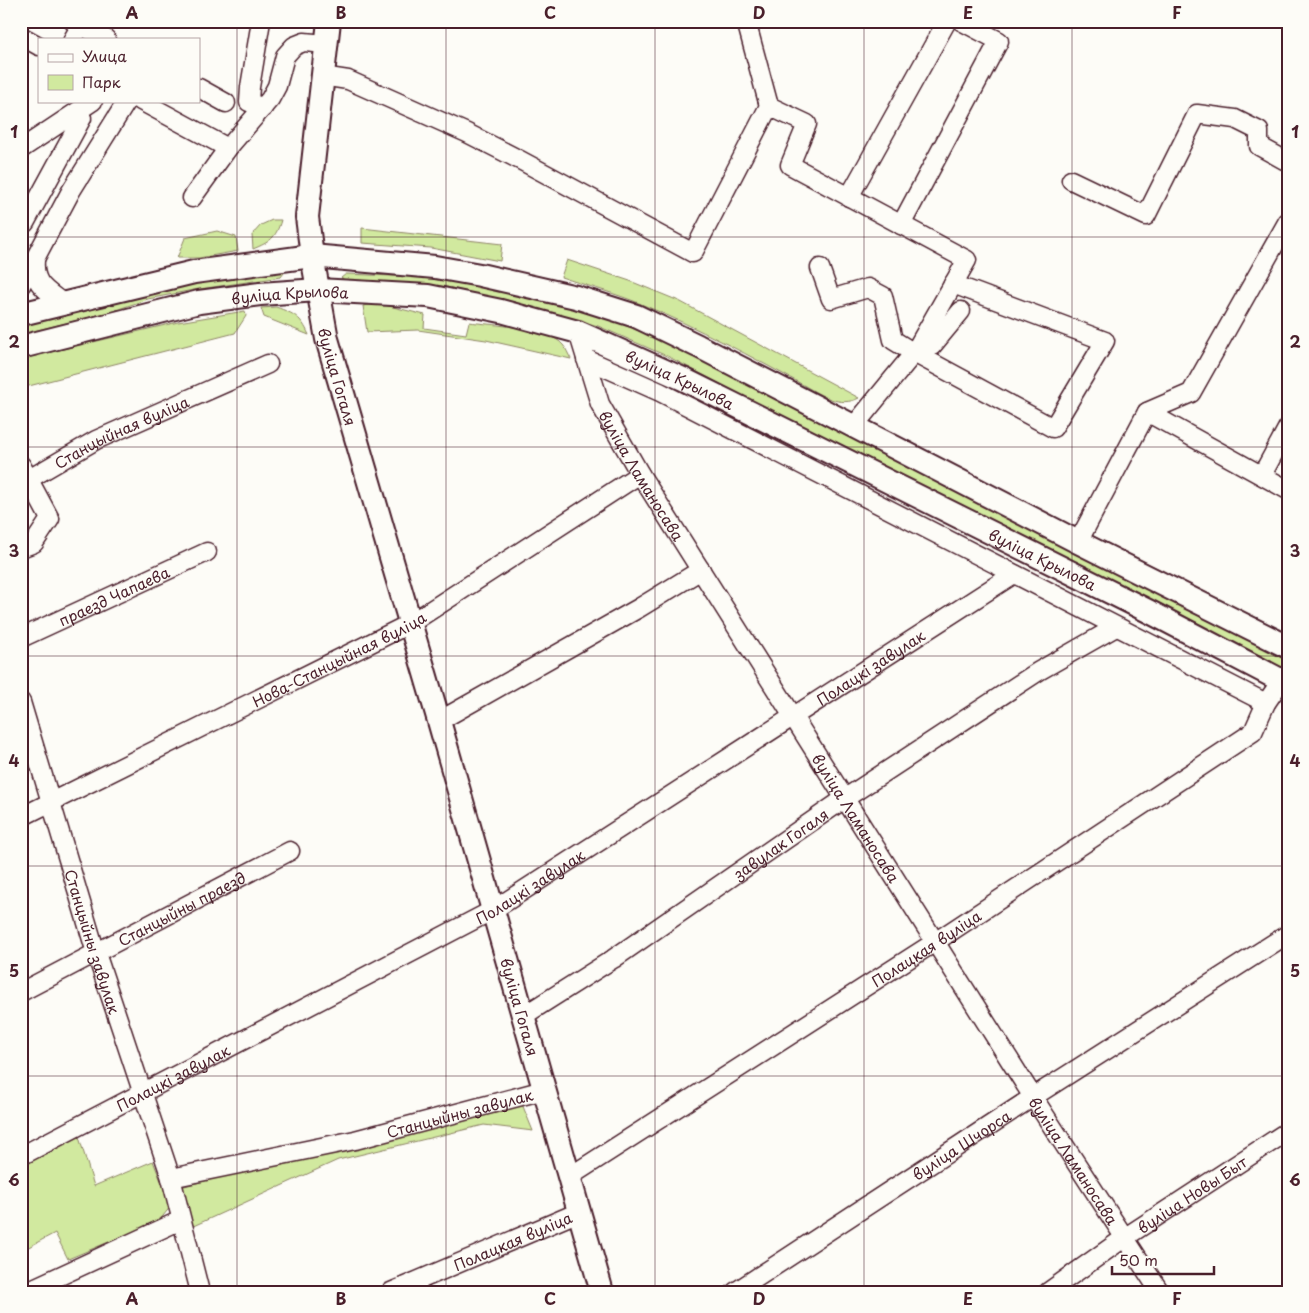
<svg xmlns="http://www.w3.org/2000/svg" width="1309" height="1313" font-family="'Playpen Sans',sans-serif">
	<rect width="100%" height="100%" fill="#fdfcf7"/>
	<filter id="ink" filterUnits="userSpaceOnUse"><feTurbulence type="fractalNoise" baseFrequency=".02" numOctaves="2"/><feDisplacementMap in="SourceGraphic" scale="10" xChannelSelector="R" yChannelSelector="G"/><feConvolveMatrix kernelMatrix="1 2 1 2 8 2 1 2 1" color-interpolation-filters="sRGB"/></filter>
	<g filter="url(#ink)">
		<!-- green -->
		<g fill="#d1e99f" stroke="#8e8465">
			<path d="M272,220H281C276,238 270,242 253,249L252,235L261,225Z"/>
			<polygon points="362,228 502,244 500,261 431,248 362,243"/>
			<polygon points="217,231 236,237 238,251 199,258 177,258 185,238"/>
			<path d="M567,260L630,281L679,301L859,398C840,408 821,395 805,386C752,357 697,327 641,304C615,293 587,286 561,277Z"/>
			<polygon points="279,271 284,273 281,277 193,290 148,299 107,313 21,334 21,323 193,283"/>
			<polygon points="346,274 441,278 527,296 604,317 671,344 1288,659 1288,672 745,397 669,357 598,326 524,305 442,286 347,281 341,278"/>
			<path d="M377,303L425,315L424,328L466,334L469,322C491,325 549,327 563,345C566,348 568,354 571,359L486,340L418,330L367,332L363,306Z"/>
			<path d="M276,307C295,314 301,317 309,335L264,317L261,308Z"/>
			<polygon points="245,311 246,316 235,333 21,388 21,359 178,322"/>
			<polygon points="522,1104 533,1131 484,1125 338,1160 189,1228 180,1187"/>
			<polygon points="79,1137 94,1186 153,1161 171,1206 159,1221 68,1259 55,1233 21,1251 21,1166"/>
		</g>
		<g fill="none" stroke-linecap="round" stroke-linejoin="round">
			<defs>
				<g id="minor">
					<polyline points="73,21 106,39"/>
					<polyline points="261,21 250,87 249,102 263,108"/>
					<polyline points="21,36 39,46"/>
					<polyline points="73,39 81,25"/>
					<polyline points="322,76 348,80 467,133 520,160 693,253 769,106 746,21"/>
					<polyline points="199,88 226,103"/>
					<polyline points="141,101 228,148"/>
					<polyline points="769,106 807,124 790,165 967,260 914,353 854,426"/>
					<polyline points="21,149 93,101"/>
					<polyline points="1071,180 1146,216 1197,114 1235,119 1259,131 1259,146 1288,162"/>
					<polyline points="849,197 947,21"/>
					<polyline points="192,198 228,148 270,99 277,86 285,56 294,46 304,42 326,44"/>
					<polyline points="21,221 25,223 82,118 76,113"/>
					<polyline points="901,225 999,41 961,21"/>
					<path d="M35,259C33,285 45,289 64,304"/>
					<polyline points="820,268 831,299 868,288 883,296 893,340 914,353 1053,428 1105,341 953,284"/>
					<polyline points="21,285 71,191 127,101"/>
					<path id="s1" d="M578,332L600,404L640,474L1033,1097L1160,1292"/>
					<polyline points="914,353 932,346 961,311"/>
					<polyline points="586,359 660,392 1266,703"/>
					<polyline points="1147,412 1191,393 1288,221"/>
					<polyline points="21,465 50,519 34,543 21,548"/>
					<polyline points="1262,475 1288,427"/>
					<path id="s2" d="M29,479L96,440L268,364"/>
					<polyline points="1078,542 1147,412 1288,490"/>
					<path id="s3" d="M21,638L207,552"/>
					<path id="s4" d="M21,702L96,953L171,1178L200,1292"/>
					<polyline points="439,721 639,608 701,570"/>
					<path id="s5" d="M21,817L411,623L640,474"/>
					<path id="s6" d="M21,992L290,851"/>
					<path id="s7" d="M523,1016L613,959L844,799L1039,671L1116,627"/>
					<path id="s8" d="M21,1156L493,910L1014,574"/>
					<path id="s9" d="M569,1177L935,942L1253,732L1266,703L1281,681"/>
					<path id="s10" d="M171,1178L355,1140L544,1090"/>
					<polyline points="25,1292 181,1220"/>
					<path id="s11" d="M391,1292L579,1212"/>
					<path id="s12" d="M735,1292L1033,1097L1288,934"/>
					<path id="s13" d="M1048,1292L1124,1238L1288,1131"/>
				</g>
				<g id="major">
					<path id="s14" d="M329,21L307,217L312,256L327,339L439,721L602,1292"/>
					<polyline points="21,314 194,272 312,256 435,267 480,275 576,297 636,316 698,346 1078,542 1288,647"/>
					<path id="s15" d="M21,347L199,302L260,294L318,290L428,296L501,311L578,332L683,379L1148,611L1288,684"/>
				</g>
			</defs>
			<!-- minor casing -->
			<use href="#minor" stroke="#4a1f2b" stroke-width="21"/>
			<!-- major casing -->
			<use href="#major" stroke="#4a1f2b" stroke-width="26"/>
			<!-- minor -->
			<use href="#minor" stroke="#fdfcf7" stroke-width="18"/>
			<!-- major -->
			<use href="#major" stroke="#fdfcf7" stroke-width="22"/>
		</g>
	</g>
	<!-- grid -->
	<path fill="none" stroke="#4a1f2b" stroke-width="1" stroke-opacity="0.55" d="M237,21V1292M446,21V1292M655,21V1292M864,21V1292M1072,21V1292M21,237H1288M21,447H1288M21,656H1288M21,866H1288M21,1076H1288"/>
	<g text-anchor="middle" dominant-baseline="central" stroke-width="4.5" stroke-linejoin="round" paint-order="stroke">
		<!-- street labels -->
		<g font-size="15" fill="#4a1f2b" stroke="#fdfcf7">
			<text stroke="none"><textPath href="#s15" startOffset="275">вуліца Крылова</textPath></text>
			<text stroke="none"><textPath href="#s14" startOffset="360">вуліца Гогаля</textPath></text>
			<text stroke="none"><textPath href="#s15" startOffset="680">вуліца Крылова</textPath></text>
			<text stroke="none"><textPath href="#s2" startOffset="104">Станцыйная вуліца</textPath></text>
			<text stroke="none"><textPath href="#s1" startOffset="158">вуліца Ламаносава</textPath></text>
			<text stroke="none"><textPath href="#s15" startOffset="1085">вуліца Крылова</textPath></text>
			<text stroke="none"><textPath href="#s3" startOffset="102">праезд Чапаева</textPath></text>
			<text stroke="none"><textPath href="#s5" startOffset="355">Нова-Станцыйная вуліца</textPath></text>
			<text stroke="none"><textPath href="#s8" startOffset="981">Полацкі завулак</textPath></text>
			<text stroke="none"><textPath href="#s1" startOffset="562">вуліца Ламаносава</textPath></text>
			<text stroke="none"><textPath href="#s7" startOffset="310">завулак Гогаля</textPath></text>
			<text stroke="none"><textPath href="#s8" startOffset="576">Полацкі завулак</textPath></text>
			<text stroke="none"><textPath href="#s6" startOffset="181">Станцыйны праезд</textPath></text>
			<text stroke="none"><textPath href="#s4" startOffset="250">Станцыйны завулак</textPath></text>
			<text stroke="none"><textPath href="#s9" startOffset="424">Полацкая вуліца</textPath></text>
			<text stroke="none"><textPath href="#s14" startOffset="1016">вуліца Гогаля</textPath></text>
			<text stroke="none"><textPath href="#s8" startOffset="171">Полацкі завулак</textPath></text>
			<text stroke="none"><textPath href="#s10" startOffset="296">Станцыйны завулак</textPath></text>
			<text stroke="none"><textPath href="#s12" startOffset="270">вуліца Шчорса</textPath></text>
			<text stroke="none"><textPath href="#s1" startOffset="968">вуліца Ламаносава</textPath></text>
			<text stroke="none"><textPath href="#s13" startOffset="174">вуліца Новы Быт</textPath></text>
			<text stroke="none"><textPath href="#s11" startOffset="132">Полацкая вуліца</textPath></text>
		</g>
	</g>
	<!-- margin -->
	<rect width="1309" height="1313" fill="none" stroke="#fdfcf7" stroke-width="55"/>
	<!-- legend -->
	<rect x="38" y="38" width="162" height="65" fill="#fdfcf7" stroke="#b5a4a5"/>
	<rect x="48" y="54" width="25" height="8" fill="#fdfcf7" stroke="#b5a4a5"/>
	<text x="82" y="62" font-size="15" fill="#4a1f2b">Улица</text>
	<rect x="48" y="75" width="25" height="15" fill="#d1e99f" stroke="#b5a4a5"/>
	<text x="82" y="88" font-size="15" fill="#4a1f2b">Парк</text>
	<!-- scale -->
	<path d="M1112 1266v8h102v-8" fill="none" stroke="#4a1f2b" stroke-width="2.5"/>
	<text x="1119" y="1266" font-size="15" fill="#4a1f2b" stroke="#fdfcf7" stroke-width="4" paint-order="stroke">50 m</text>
	<rect x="28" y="28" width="1254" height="1258" fill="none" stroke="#4a1f2b" stroke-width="2"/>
	<g font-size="16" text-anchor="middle" font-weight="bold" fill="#4a1f2b">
		<text x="132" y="19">A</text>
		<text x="341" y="19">B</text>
		<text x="550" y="19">C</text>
		<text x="759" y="19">D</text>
		<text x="968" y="19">E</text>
		<text x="1177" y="19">F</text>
		<text x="14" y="138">1</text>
		<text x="1295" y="138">1</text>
		<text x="14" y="348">2</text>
		<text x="1295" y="348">2</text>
		<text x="14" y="557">3</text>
		<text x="1295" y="557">3</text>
		<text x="14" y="767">4</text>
		<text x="1295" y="767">4</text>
		<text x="14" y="977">5</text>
		<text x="1295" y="977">5</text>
		<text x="14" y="1186">6</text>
		<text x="1295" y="1186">6</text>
		<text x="132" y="1305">A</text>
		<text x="341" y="1305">B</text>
		<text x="550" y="1305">C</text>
		<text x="759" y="1305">D</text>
		<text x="968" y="1305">E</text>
		<text x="1177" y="1305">F</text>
	</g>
</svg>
